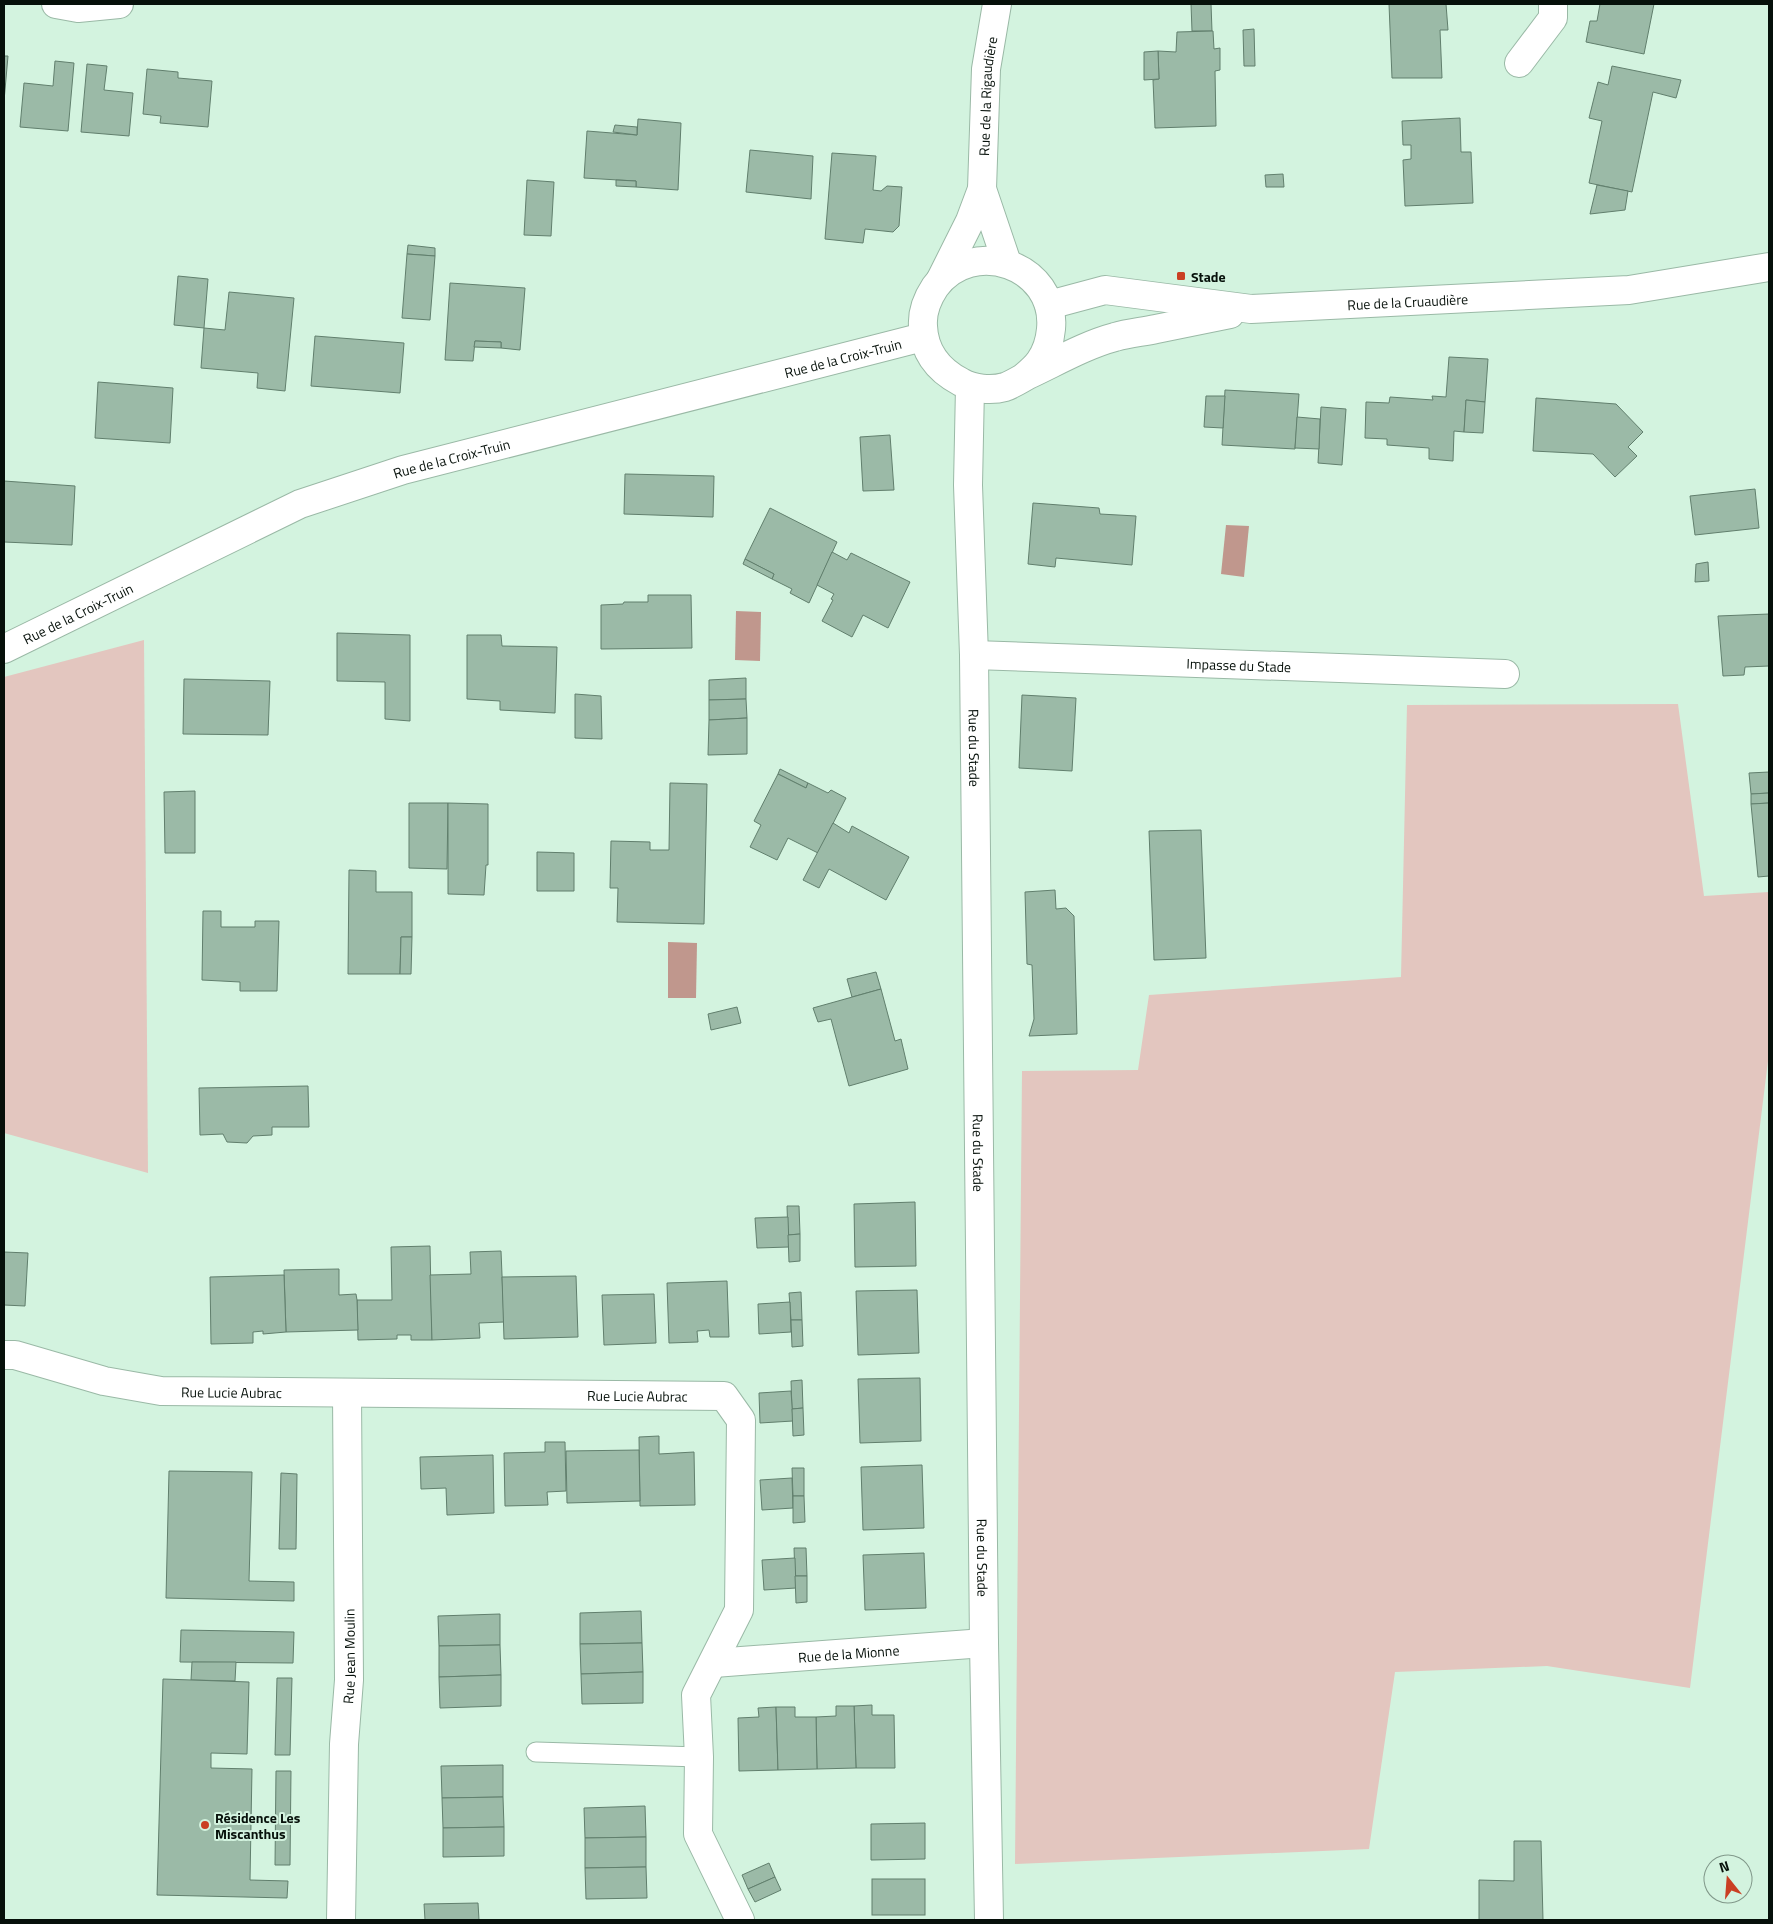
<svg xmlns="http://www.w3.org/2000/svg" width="1773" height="1924" font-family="'Titillium Web',sans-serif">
	<rect width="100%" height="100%" fill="#d3f3df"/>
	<!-- green -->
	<g fill="#e3c6bf">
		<polygon points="144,640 148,1173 4,1133 4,677"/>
		<polygon points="1678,704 1704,896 1769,892 1769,1053 1690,1688 1547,1666 1395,1672 1369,1849 1015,1864 1022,1071 1138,1070 1149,995 1401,977 1407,705"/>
	</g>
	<!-- water -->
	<g fill="#c0978d">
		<polygon points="1226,525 1249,526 1244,577 1221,574"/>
		<polygon points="736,611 761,612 760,661 735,660"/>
		<polygon points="668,942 697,943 696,998 668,998"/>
	</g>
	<!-- building -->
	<g fill="#9bbaa7" stroke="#617f6d">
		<polygon points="1191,4 1211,4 1212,31 1192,31"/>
		<polygon points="1389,4 1446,4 1448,30 1440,30 1442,78 1392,78"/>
		<polygon points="1600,4 1654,4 1644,54 1586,42 1590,21 1597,21"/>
		<polygon points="1254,29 1255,66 1244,66 1243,30"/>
		<polygon points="1213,31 1214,49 1220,48 1220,70 1215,71 1216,126 1155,128 1153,80 1159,79 1158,51 1176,52 1177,32"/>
		<polygon points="1158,51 1159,79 1144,80 1144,52"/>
		<polygon points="4,56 8,56 4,101"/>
		<polygon points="55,61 74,63 68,131 20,127 24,83 53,86"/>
		<polygon points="87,64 107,66 104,90 133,93 129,136 81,132"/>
		<polygon points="1612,66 1681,80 1676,98 1653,92 1632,192 1589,183 1602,121 1589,118 1598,82 1608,85"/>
		<polygon points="147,69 178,72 178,78 212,81 208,127 160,123 161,116 143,114"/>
		<polygon points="1460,118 1461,152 1471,152 1473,203 1405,206 1403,160 1411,159 1411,145 1403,145 1402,121"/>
		<polygon points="638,119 681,123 678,190 636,187 636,181 584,178 587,131 637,135"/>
		<polygon points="615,125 637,127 637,135 613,132"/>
		<polygon points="750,150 813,156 811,199 746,192"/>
		<polygon points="832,153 876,156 873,190 881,191 887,186 902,187 899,226 893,232 865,229 863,243 825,239"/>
		<polygon points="1283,174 1284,187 1266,187 1265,175"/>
		<polygon points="527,180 554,182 551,236 524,235"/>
		<polygon points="616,180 636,181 636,187 616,186"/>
		<polygon points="1597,185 1628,191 1625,210 1590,214"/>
		<polygon points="408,245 435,248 435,256 407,254"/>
		<polygon points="407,254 435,256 430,320 402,318"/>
		<polygon points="178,276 208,279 204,328 174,325"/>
		<polygon points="450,283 525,288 520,350 501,348 501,342 475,341 473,361 445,360"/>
		<polygon points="229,292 294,298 285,391 257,388 258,373 201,368 204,328 225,330"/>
		<polygon points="315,336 404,343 400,393 311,386"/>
		<polygon points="475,341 501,342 501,348 474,347"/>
		<polygon points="1449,357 1488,359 1485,402 1466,400 1464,432 1454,431 1453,461 1429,459 1429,448 1387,445 1387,439 1365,438 1366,402 1389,403 1390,397 1433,400 1432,396 1446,397"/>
		<polygon points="98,382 173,388 170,443 95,438"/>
		<polygon points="1225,390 1299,394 1295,449 1222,445"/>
		<polygon points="1206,396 1225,396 1223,428 1204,427"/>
		<polygon points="1536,398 1616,404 1643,432 1628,447 1637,456 1615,477 1593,454 1533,451"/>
		<polygon points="1466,400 1485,402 1483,433 1464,432"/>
		<polygon points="1321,407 1346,409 1342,465 1318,463"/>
		<polygon points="1297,417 1320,419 1319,449 1295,448"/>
		<polygon points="890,435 894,490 863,491 860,437"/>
		<polygon points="625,474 714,476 713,517 624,514"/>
		<polygon points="4,481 75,486 72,545 4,542"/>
		<polygon points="1755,489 1759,528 1695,535 1690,496"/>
		<polygon points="1033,503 1099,508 1100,514 1136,516 1132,565 1056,558 1055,567 1028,564"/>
		<polygon points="770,508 837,542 809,603 790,593 792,589 772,579 774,574 745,559"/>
		<polygon points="832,552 847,560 851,553 910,582 888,628 863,615 852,637 822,621 833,600 831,599 834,594 817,585"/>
		<polygon points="745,559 774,574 772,579 743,564"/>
		<polygon points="1708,562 1709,581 1695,582 1696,564"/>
		<polygon points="648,595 691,595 692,648 601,649 601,605 623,604 624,602 648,602"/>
		<polygon points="1769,614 1769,666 1745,667 1744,675 1723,676 1718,616"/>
		<polygon points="337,633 410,635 410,721 385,719 385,682 337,681"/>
		<polygon points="467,635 501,635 502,646 557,647 555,713 500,710 500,701 467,699"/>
		<polygon points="746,678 746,699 709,700 709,680"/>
		<polygon points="184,679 270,681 268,735 183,734"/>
		<polygon points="575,694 601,696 602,739 575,738"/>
		<polygon points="1022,695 1076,698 1072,771 1019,768"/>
		<polygon points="746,699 747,718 709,720 709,700"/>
		<polygon points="747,718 747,754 708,755 709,720"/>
		<polygon points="780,769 808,783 806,788 778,774"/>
		<polygon points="1769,772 1769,793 1751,794 1749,773"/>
		<polygon points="778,774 806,788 808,783 828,793 831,790 846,798 818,853 788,838 777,860 750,847 761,825 754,821"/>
		<polygon points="670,783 707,784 704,924 617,922 618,888 610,888 611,841 650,842 650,850 669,850"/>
		<polygon points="195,791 195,853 165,853 164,792"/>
		<polygon points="1769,793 1769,803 1751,804 1751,794"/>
		<polygon points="409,803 448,803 447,869 409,868"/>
		<polygon points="448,803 488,804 488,865 486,865 484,895 448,894"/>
		<polygon points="1769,803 1769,876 1758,877 1751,804"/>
		<polygon points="833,823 849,833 852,826 909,857 886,900 829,869 819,888 803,880"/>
		<polygon points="1201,830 1206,958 1154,960 1149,831"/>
		<polygon points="537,852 574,853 574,891 537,891"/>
		<polygon points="349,870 376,871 376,892 412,892 412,937 401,937 400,974 348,974"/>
		<polygon points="1055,890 1056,909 1066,908 1074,916 1077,1034 1029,1036 1034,1019 1032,965 1027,964 1025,892"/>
		<polygon points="203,911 221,911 221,927 255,927 255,921 279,921 277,991 240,991 240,982 202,980"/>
		<polygon points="401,937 412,937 411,974 400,974"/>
		<polygon points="876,972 881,989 852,997 847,979"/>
		<polygon points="881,989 895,1041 901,1039 908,1069 849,1086 831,1019 818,1022 813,1008"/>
		<polygon points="737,1007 741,1023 711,1030 708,1014"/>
		<polygon points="308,1086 309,1127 272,1127 272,1135 253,1136 247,1143 227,1142 223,1134 200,1135 199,1088"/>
		<polygon points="915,1202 916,1266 855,1267 854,1204"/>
		<polygon points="787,1206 799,1206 800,1234 788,1235"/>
		<polygon points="788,1217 789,1247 757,1248 755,1218"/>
		<polygon points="800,1234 800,1261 789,1262 788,1235"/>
		<polygon points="430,1246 432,1340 411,1340 411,1335 397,1335 397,1339 358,1340 357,1300 392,1300 391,1247"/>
		<polygon points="501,1251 504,1322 479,1323 480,1338 432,1340 430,1275 471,1274 470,1252"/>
		<polygon points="4,1252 28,1253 25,1306 4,1305"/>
		<polygon points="339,1269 339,1295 356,1294 357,1300 358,1330 286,1332 284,1270"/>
		<polygon points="284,1275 286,1332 263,1334 263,1331 253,1332 253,1343 211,1344 210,1277"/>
		<polygon points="576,1276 578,1337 504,1339 502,1277"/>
		<polygon points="727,1281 729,1337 710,1337 709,1330 697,1331 698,1342 669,1343 667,1283"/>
		<polygon points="917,1290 919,1353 858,1355 856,1291"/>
		<polygon points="801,1292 802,1320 791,1320 789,1293"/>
		<polygon points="654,1294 656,1343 604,1345 602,1295"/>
		<polygon points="790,1302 791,1332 759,1334 758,1304"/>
		<polygon points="791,1320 802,1320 803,1346 792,1347"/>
		<polygon points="920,1378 921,1441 860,1443 858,1379"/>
		<polygon points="802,1380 803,1408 792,1409 791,1381"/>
		<polygon points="791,1391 793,1421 760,1423 759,1393"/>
		<polygon points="803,1408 804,1435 793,1436 792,1409"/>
		<polygon points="659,1436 659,1454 694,1452 695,1505 640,1506 639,1437"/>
		<polygon points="545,1442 565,1442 566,1491 547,1492 548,1505 505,1506 504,1453 545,1452"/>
		<polygon points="639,1450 640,1501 567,1503 566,1451"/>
		<polygon points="493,1455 494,1513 447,1515 446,1488 421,1489 420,1457"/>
		<polygon points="922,1465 924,1528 863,1530 861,1467"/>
		<polygon points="792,1468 804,1468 804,1496 793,1496"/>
		<polygon points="169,1471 252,1472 249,1581 294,1582 294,1601 166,1598"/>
		<polygon points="281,1473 297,1474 296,1549 279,1549"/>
		<polygon points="792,1478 793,1508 762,1510 760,1480"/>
		<polygon points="793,1496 804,1496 805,1522 793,1523"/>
		<polygon points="794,1548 806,1548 807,1576 795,1576"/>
		<polygon points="924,1553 926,1608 865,1610 863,1555"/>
		<polygon points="795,1558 796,1588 764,1590 762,1560"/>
		<polygon points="795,1576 807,1576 807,1602 796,1603"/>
		<polygon points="641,1611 642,1643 580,1644 580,1613"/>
		<polygon points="500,1614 500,1645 439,1646 438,1616"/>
		<polygon points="181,1630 294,1632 293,1663 180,1662"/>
		<polygon points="642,1643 643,1672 581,1674 580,1644"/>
		<polygon points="500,1645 501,1675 439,1677 439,1646"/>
		<polygon points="192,1662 236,1662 235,1681 191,1680"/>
		<polygon points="643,1672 643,1703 582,1704 581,1674"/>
		<polygon points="501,1675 501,1706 440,1708 439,1677"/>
		<polygon points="277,1678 292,1678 290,1755 275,1755"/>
		<polygon points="163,1679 249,1682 247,1754 211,1753 211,1768 252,1769 250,1880 288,1881 287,1898 157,1895"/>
		<polygon points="872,1705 872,1715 894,1715 895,1768 856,1768 854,1706"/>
		<polygon points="836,1706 854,1706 856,1768 817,1769 816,1717 836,1716"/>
		<polygon points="776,1707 778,1770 739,1771 738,1718 759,1717 758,1708"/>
		<polygon points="776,1707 795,1707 795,1717 816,1717 817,1769 778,1770"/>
		<polygon points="503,1765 503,1797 442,1798 441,1766"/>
		<polygon points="276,1771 291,1771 290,1865 275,1865"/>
		<polygon points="503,1797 504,1827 443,1828 442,1798"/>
		<polygon points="645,1806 646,1837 585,1838 584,1808"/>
		<polygon points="925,1823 925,1859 871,1860 871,1824"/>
		<polygon points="504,1827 504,1856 443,1857 443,1828"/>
		<polygon points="646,1837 646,1867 585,1868 585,1838"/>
		<polygon points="1514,1841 1541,1841 1543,1920 1479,1920 1479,1880 1514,1881"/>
		<polygon points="769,1863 775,1877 748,1889 742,1875"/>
		<polygon points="646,1867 647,1898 586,1899 585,1868"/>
		<polygon points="775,1877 781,1890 755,1902 748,1889"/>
		<rect x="872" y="1879" width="53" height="36"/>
		<polygon points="478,1903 479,1920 425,1920 424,1904"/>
	</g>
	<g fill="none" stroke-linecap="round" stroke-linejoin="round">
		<defs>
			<polyline id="service" points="536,1752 699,1757"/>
			<g id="minor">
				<polyline points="56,4 78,8 119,4"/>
				<polyline points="1519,63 1553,18 1553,4"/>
				<polyline points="982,189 1007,263"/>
				<path id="s1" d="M941,279L970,221L982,189L986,69L997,4"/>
				<path id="s2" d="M974,655L1505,674"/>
				<path id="s3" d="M4,1355H15L104,1381L161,1391L724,1396L741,1420L739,1610L696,1695L699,1757L698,1834L740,1920"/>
				<path id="s4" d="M714,1663L984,1643"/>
				<path id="s5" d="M341,1920L344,1744L349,1680L347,1393"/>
			</g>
			<g id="tertiary">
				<path id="s6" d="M970,387L968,485L974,655L984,1643L989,1920"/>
			</g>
			<g id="secondary">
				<path id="s7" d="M1049,305L1105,290L1251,309L1629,290L1769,267"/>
				<path d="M1024,377C1030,372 1036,367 1040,361C1047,351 1050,340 1051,329C1057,265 972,236 935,287C927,299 922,312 923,326C924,352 938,370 961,382C973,389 991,391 1005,387C1013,384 1021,379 1028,375C1056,362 1085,345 1115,337C1128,333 1142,332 1156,329C1181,324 1205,319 1230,314"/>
				<path id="s8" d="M4,649L300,504L403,470L923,337"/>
			</g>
		</defs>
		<!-- service casing -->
		<use href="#service" stroke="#9ab9a6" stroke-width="21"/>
		<!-- minor casing -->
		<use href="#minor" stroke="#9ab9a6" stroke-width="30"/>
		<!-- tertiary casing -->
		<use href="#tertiary" stroke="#9ab9a6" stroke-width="30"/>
		<!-- secondary casing -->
		<use href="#secondary" stroke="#9ab9a6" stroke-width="30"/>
		<!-- service -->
		<use href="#service" stroke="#fff" stroke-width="19"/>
		<!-- minor -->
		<use href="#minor" stroke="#fff" stroke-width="28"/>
		<!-- tertiary -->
		<use href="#tertiary" stroke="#fff" stroke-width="28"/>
		<!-- secondary -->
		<use href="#secondary" stroke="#fff" stroke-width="28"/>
	</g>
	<!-- markers -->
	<g fill="#ca3f23" stroke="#d3f3df" stroke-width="2">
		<rect x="1176" y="271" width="10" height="10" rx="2.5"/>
		<circle cx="205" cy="1825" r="5"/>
	</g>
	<g text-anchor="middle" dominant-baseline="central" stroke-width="4" stroke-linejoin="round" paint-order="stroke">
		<!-- street labels -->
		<g font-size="14" fill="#06100a" stroke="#d3f3df">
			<text stroke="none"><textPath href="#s1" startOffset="192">Rue de la Rigaudière</textPath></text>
			<text stroke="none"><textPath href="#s7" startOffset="362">Rue de la Cruaudière</textPath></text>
			<text stroke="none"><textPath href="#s8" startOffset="892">Rue de la Croix-Truin</textPath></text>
			<text stroke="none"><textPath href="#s8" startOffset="488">Rue de la Croix-Truin</textPath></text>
			<text stroke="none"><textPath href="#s8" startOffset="82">Rue de la Croix-Truin</textPath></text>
			<text stroke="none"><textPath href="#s2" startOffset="265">Impasse du Stade</textPath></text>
			<text stroke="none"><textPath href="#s6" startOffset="361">Rue du Stade</textPath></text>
			<text stroke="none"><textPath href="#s6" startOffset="766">Rue du Stade</textPath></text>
			<text stroke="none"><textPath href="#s3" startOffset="232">Rue Lucie Aubrac</textPath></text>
			<text stroke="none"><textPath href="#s3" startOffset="638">Rue Lucie Aubrac</textPath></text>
			<text stroke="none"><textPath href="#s6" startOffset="1171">Rue du Stade</textPath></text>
			<text stroke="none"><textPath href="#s4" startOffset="135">Rue de la Mionne</textPath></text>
			<text stroke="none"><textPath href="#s5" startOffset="264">Rue Jean Moulin</textPath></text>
		</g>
		<!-- poi labels -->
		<g font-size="14" font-weight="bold" fill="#06100a" stroke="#d3f3df" text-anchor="start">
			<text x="1191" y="276">Stade</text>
			<text x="215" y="1817">Résidence Les<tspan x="215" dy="16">Miscanthus</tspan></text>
		</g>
	</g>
	<!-- border -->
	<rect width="1773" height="1924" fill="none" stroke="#06100a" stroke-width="10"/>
	<!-- north arrow -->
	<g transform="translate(1728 1879) rotate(343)"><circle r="24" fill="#d3f3df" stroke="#81988a"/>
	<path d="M0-4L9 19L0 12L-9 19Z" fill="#ca3f23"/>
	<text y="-8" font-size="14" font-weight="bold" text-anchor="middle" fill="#06100a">N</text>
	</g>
</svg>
